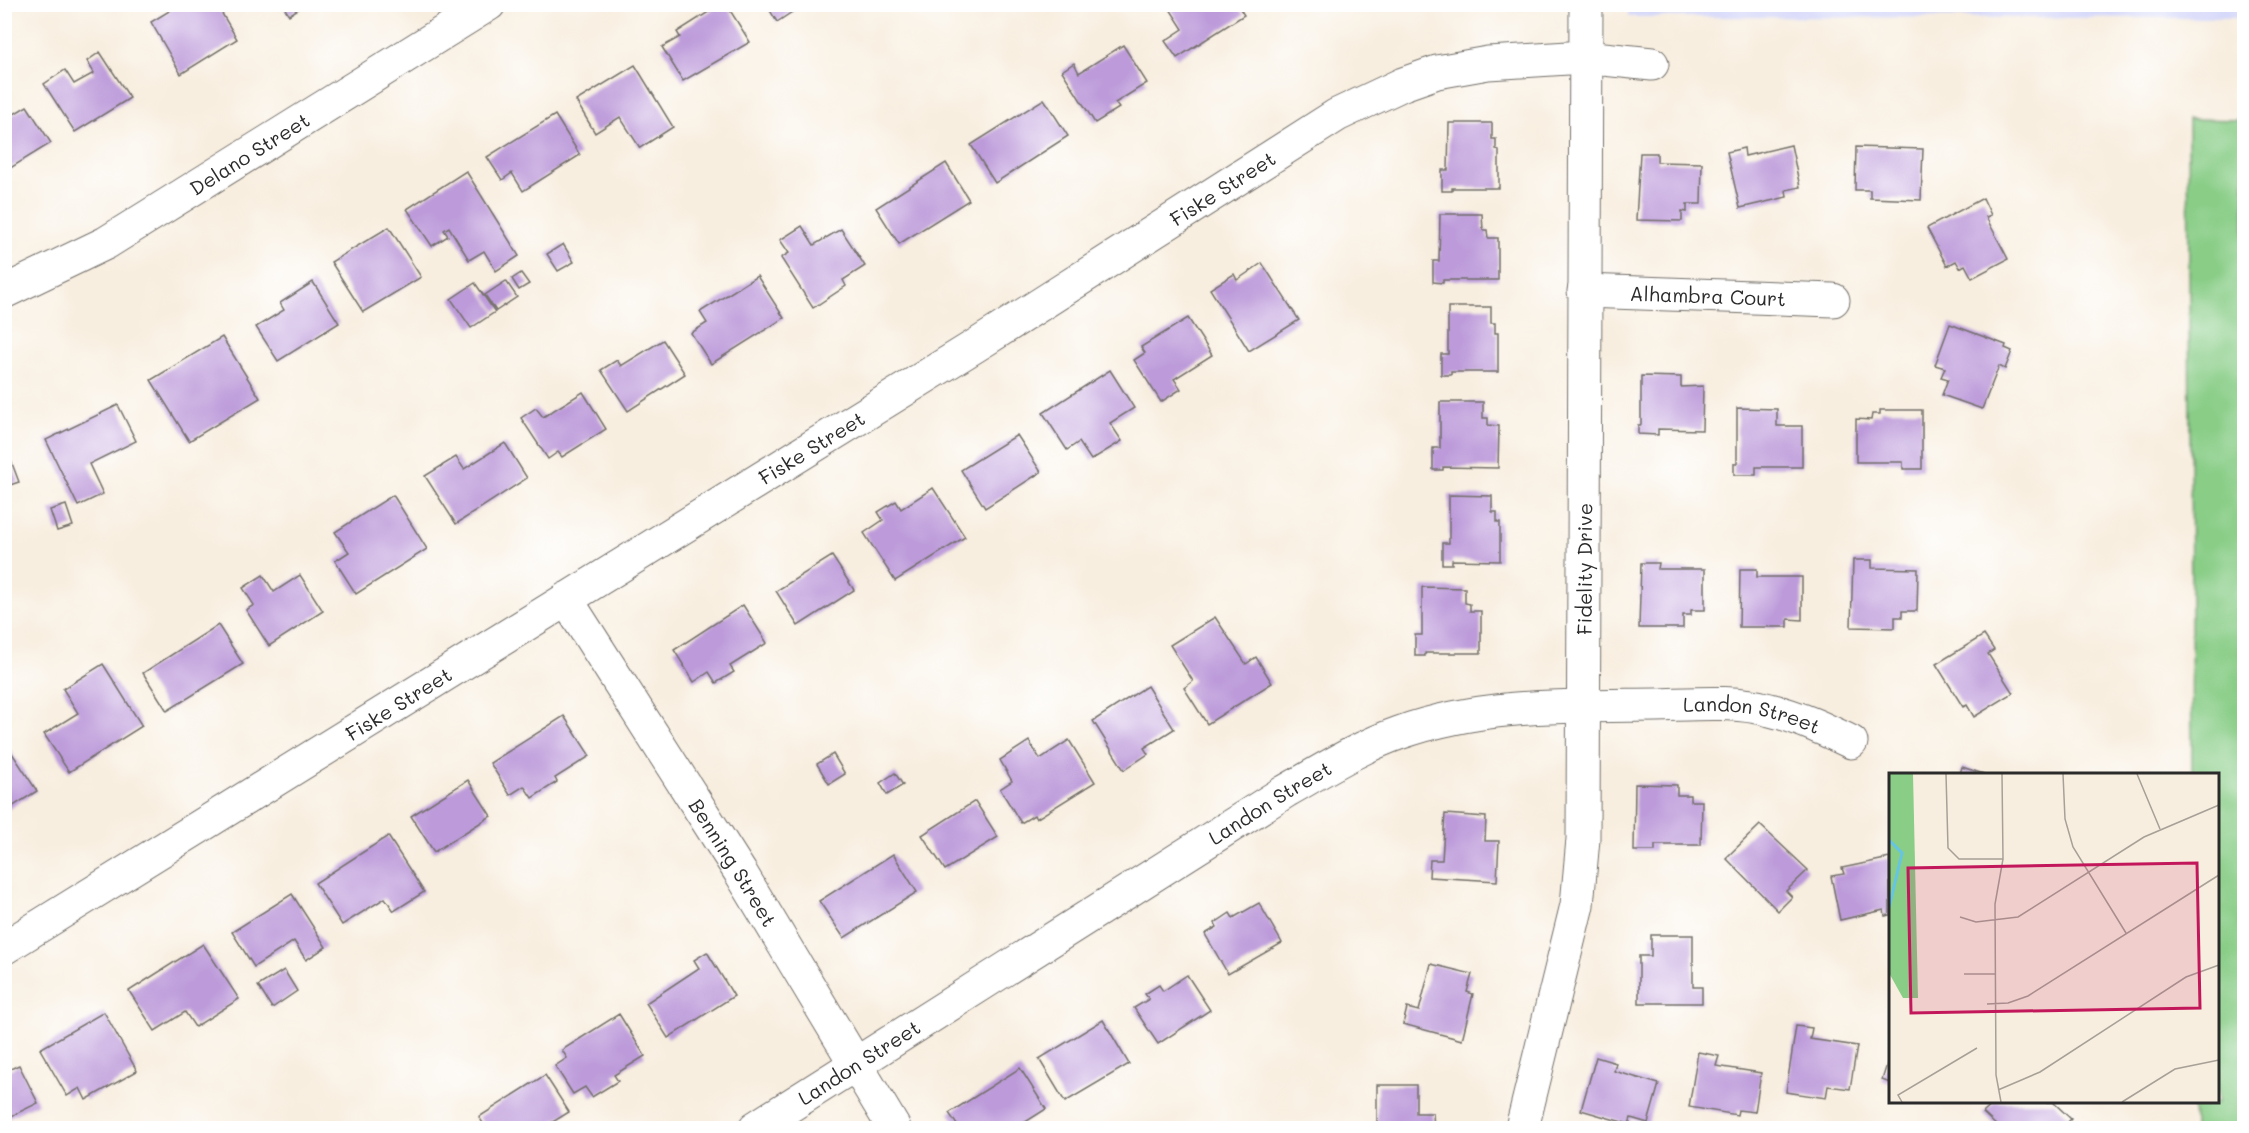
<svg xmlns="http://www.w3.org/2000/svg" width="2249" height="1133" font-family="Mali,sans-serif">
	<rect width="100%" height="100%" fill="#fff"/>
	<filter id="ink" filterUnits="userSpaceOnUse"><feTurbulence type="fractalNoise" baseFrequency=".0167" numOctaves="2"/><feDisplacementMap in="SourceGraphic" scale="12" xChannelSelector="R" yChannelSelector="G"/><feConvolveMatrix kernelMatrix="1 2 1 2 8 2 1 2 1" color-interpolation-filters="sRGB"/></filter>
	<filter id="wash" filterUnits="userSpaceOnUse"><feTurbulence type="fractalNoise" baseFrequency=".008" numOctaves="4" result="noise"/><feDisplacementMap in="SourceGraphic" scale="24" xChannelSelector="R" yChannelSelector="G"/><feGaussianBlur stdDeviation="1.35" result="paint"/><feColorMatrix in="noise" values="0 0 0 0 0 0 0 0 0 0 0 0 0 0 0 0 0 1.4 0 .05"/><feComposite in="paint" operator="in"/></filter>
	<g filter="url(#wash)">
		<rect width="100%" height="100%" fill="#f8eedf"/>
		<!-- built -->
		<polygon fill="#d5d8f9" points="1628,4 2244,4 2244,18 1628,17"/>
		<!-- green -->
		<polygon fill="#89cd87" stroke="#5a7c59" stroke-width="1.5" points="2188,119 2244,120 2244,1128 2194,1128 2193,1102 2218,1102 2218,774 2192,774"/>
		<g id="blocks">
			<!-- building -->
			<g fill="#bd9bda">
				<polygon points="282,4 306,4 289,15"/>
				<polygon points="721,4 726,4 750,42 683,81 662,47 680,37 677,32"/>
				<polygon points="766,4 804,4 777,22"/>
				<polygon points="1176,4 1237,4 1244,15 1177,58 1165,41 1183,29 1170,9"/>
				<polygon points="179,5 217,5 237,39 181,74 151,22"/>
				<polygon points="1123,45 1147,83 1115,103 1119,108 1095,123 1062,71 1074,63 1079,73"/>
				<polygon points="100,52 130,98 75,132 44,84 65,70 74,84 94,73 87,61"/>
				<polygon points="635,65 673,127 640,148 620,117 595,133 576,101"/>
				<polygon points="1044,99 1068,136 995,183 971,145"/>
				<polygon points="27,106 51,143 4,172 4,120"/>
				<polygon points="555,115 580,155 523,191 512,173 502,180 487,157"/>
				<polygon points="1449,123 1492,123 1492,139 1496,139 1496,149 1499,150 1499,188 1452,188 1452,191 1442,191 1442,170 1448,170"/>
				<polygon points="1791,145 1800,187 1786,190 1787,197 1740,208 1727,152 1744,148 1745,156"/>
				<polygon points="1856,147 1923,149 1921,200 1870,198 1870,190 1855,190"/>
				<polygon points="1640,153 1657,153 1657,162 1702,163 1701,204 1687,204 1687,212 1682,211 1682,221 1636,220"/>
				<polygon points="946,163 969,200 899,244 876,208"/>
				<polygon points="466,171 519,256 496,271 484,251 469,260 449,227 444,230 448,236 432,246 407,209"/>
				<polygon points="1983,198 1991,215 1986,217 2008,259 1972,278 1965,265 1960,268 1956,261 1947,266 1927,228"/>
				<polygon points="1440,214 1482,214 1483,230 1487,230 1488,238 1498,238 1498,280 1443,280 1443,283 1433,282 1433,261 1439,261"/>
				<polygon points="802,226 814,245 841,229 865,266 843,280 846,286 813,308 781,258 789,253 780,240"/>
				<polygon points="389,227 421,277 363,312 331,262"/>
				<polygon points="563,244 574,262 558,271 547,254"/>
				<polygon points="1262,263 1299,320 1249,351 1210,289 1234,274 1237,280"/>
				<polygon points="521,273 529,284 519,290 512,279"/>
				<polygon points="757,276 784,318 711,364 691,333 707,323 700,312"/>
				<polygon points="506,281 517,297 496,311 485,295"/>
				<polygon points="313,282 339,323 278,361 256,327 284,310 280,303"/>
				<polygon points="475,283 495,312 471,328 451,299"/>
				<polygon points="1448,307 1491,307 1491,323 1495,323 1495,333 1498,333 1498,372 1451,372 1451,375 1441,375 1441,354 1448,354"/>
				<polygon points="1188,318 1212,355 1174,379 1181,389 1161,402 1134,360 1145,353 1141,347"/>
				<polygon points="1950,324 2006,345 2005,348 2012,351 2005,369 1999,366 1982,409 1942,395 1948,379 1941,377 1945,368 1935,365"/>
				<polygon points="222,337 260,398 189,441 151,380"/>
				<polygon points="663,340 685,374 628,411 601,370 617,360 621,366"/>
				<polygon points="1110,370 1134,408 1110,423 1122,441 1091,460 1079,442 1067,450 1043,413"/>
				<polygon points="1641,376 1681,377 1681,387 1703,386 1702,430 1658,429 1658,435 1638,434 1638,425 1641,425"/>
				<polygon points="583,392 606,429 562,457 558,452 548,459 521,418 536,408 543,417"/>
				<polygon points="1440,402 1483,402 1483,418 1488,418 1488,425 1499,426 1498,468 1443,467 1443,470 1433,470 1433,448 1440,448"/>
				<polygon points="118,405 136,441 89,464 103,494 78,506 46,440"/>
				<polygon points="1737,408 1777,409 1777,426 1802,426 1802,467 1756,467 1756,475 1734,475 1734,463 1737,463"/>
				<polygon points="1880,410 1922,410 1922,469 1903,469 1903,462 1856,462 1856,419 1871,420 1872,414 1880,414"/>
				<polygon points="1017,435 1041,472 985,508 961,470"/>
				<polygon points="4,442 19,482 4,487"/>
				<polygon points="505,443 527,478 456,524 425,476 456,457 464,469"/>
				<polygon points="933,488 965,537 895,581 864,533 883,520 878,512 896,501 901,509"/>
				<polygon points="393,495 427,549 356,594 335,561 349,552 335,532"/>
				<polygon points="1449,495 1492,496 1492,512 1497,512 1497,522 1500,522 1500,561 1452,560 1452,564 1442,564 1442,543 1449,543"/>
				<polygon points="66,505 73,526 57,531 50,510"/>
				<polygon points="832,556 854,590 798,626 776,591"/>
				<polygon points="1853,560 1872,560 1872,568 1918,569 1917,611 1902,611 1902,617 1895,617 1895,628 1851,627"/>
				<polygon points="1641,563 1659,563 1658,569 1705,569 1705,610 1691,610 1691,615 1683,615 1683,628 1639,628"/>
				<polygon points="1740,569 1757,569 1757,577 1802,577 1802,620 1788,619 1788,627 1739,627"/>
				<polygon points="263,575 274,592 300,575 323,611 269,646 246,610 254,605 243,588"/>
				<polygon points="1422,587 1465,588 1465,603 1470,604 1470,611 1481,611 1481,653 1425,653 1425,656 1415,656 1415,635 1422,635"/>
				<polygon points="743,605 767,643 730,666 734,672 716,683 709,672 694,682 674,650"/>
				<polygon points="1215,617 1246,664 1256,657 1272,683 1207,724 1184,688 1193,681 1170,645"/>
				<polygon points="218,625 243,664 167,711 143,673"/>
				<polygon points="1984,635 1994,650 1988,654 2013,693 1974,717 1967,705 1963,707 1936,664"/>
				<polygon points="103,664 142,726 69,772 44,734 78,713 63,689"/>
				<polygon points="1147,686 1174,729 1144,748 1148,754 1124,770 1093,721"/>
				<polygon points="564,716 590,756 555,778 557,782 532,798 524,786 510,795 490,763"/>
				<polygon points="1069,740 1095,782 1036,819 1034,815 1021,823 1000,789 1012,781 1000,760 1029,741 1040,759"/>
				<polygon points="4,741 37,791 4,812"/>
				<polygon points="833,754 845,774 829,784 817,764"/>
				<polygon points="1962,767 1984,774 1960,774"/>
				<polygon points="895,773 903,785 887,795 880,783"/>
				<polygon points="468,780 491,816 434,852 411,816"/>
				<polygon points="1635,784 1677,785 1677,795 1690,795 1690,801 1702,801 1701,845 1655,845 1655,851 1634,851"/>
				<polygon points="975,801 998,837 945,870 922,835"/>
				<polygon points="1445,814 1486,817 1485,841 1499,841 1497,881 1429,877 1430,860 1442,860"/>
				<polygon points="1760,825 1808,870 1786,891 1792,897 1778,911 1726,858"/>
				<polygon points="388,836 424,892 394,911 385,898 342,925 315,883"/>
				<polygon points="893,854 917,892 844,938 819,901"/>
				<polygon points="1890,858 1890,915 1885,916 1884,910 1840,920 1831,876 1844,874 1842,868"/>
				<polygon points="292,894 326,947 306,960 294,941 254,967 232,932"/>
				<polygon points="1259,903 1282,943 1228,974 1205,934 1217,927 1215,923 1230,913 1233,918"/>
				<polygon points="1651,935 1693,935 1693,987 1702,987 1702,1003 1639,1003 1639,956 1651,956"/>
				<polygon points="203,944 239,999 195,1027 185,1012 155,1031 129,991"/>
				<polygon points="707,952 734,996 668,1038 646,1003 699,968 694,960"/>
				<polygon points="1431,964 1472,974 1467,992 1473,994 1462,1040 1403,1024 1407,1008 1419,1011"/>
				<polygon points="284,970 297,991 272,1008 258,986"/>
				<polygon points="1187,975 1210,1010 1158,1044 1134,1008 1149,999 1145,994 1159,985 1163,991"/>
				<polygon points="104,1012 137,1071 86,1100 80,1088 67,1096 40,1049"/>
				<polygon points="619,1014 645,1056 614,1075 618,1081 592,1097 585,1087 573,1094 555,1066 567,1058 562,1050"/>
				<polygon points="1103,1020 1129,1064 1065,1102 1039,1059"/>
				<polygon points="1796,1026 1812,1028 1810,1039 1857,1046 1850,1089 1828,1086 1826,1098 1786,1092"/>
				<polygon points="1698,1052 1719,1056 1716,1066 1761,1073 1755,1112 1738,1110 1737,1115 1689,1107"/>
				<polygon points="1890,1055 1890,1083 1882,1080"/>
				<polygon points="1596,1057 1616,1063 1614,1071 1659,1084 1648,1123 1631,1118 1629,1124 1581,1110"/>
				<polygon points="19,1065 38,1103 5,1119 10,1128 4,1128 4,1072"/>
				<polygon points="1020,1068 1046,1109 1016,1128 959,1128 949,1113"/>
				<polygon points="545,1075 569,1112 543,1128 486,1128 479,1117"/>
				<polygon points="1377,1085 1416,1085 1416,1113 1433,1113 1434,1128 1377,1128"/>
				<polygon points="1995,1102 2053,1102 2071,1119 2062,1128 1999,1128 1983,1113"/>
			</g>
		</g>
	</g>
	<g filter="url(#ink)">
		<use href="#blocks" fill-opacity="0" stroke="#736f6a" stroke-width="1.5"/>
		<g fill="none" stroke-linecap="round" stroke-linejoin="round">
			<defs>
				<g id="minor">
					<path id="s1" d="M1584,291L1833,300"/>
					<path id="s2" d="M4,292L106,243L489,4"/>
					<path id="s3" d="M566,599L742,875L894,1128"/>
					<path id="s4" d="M4,948L983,341L1337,115L1403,84L1437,72L1488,63L1584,57L1652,64"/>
					<path id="s5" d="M755,1128L1286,791C1323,770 1359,747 1399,733C1483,703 1570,706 1657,705C1694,704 1734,700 1770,710C1799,717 1824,729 1851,742"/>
					<path id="s6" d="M1522,1128L1577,905L1583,839L1586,4"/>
				</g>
			</defs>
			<!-- minor casing -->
			<use href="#minor" stroke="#736f6a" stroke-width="35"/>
			<!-- minor -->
			<use href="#minor" stroke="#fff" stroke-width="33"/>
		</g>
	</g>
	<g text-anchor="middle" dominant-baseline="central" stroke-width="4.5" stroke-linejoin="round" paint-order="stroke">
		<!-- street labels -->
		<g font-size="20" fill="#2b2b2b" stroke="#fff">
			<text stroke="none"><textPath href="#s2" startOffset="282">Delano Street</textPath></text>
			<text stroke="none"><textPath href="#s4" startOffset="1436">Fiske Street</textPath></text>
			<text stroke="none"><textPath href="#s1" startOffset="124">Alhambra Court</textPath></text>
			<text stroke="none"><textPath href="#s4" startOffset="950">Fiske Street</textPath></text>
			<text stroke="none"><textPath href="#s6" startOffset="566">Fidelity Drive</textPath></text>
			<text stroke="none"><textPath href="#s4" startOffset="464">Fiske Street</textPath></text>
			<text stroke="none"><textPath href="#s5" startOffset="1113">Landon Street</textPath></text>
			<text stroke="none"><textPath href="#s5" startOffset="609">Landon Street</textPath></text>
			<text stroke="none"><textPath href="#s3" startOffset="312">Benning Street</textPath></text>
			<text stroke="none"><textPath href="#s5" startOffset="123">Landon Street</textPath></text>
		</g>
	</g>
	<!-- overview -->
	<g transform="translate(1889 773)">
		<rect width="330" height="330" fill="#f8eedf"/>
		<path d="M0,1H24L29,225H14L0,200Z" fill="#89cd87"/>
		<path fill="none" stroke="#65c5e3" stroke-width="3" d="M0,67L13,80L0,135"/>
		<path fill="none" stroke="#a6a097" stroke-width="1.5" d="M57,1L59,75L70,86H114L113,1M174,1L176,46L184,74L237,160M248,1L271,56M71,144L87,149L129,144L255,64L330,32M75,201H107M98,231L119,230L139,223L330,102M109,317L151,299L297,204L330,192M13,329L9,322L88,275M112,329L107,302L106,131L114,86M233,329L286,296L330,287"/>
		<path fill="#c2185b" fill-opacity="0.15" stroke="#c2185b" stroke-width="3" d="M308,90L311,235L22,240L19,95Z"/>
		<rect width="330" height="330" fill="none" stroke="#2b2b2b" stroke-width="3"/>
	</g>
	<!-- margin -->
	<rect width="2249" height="1133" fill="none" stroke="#fff" stroke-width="24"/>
</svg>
